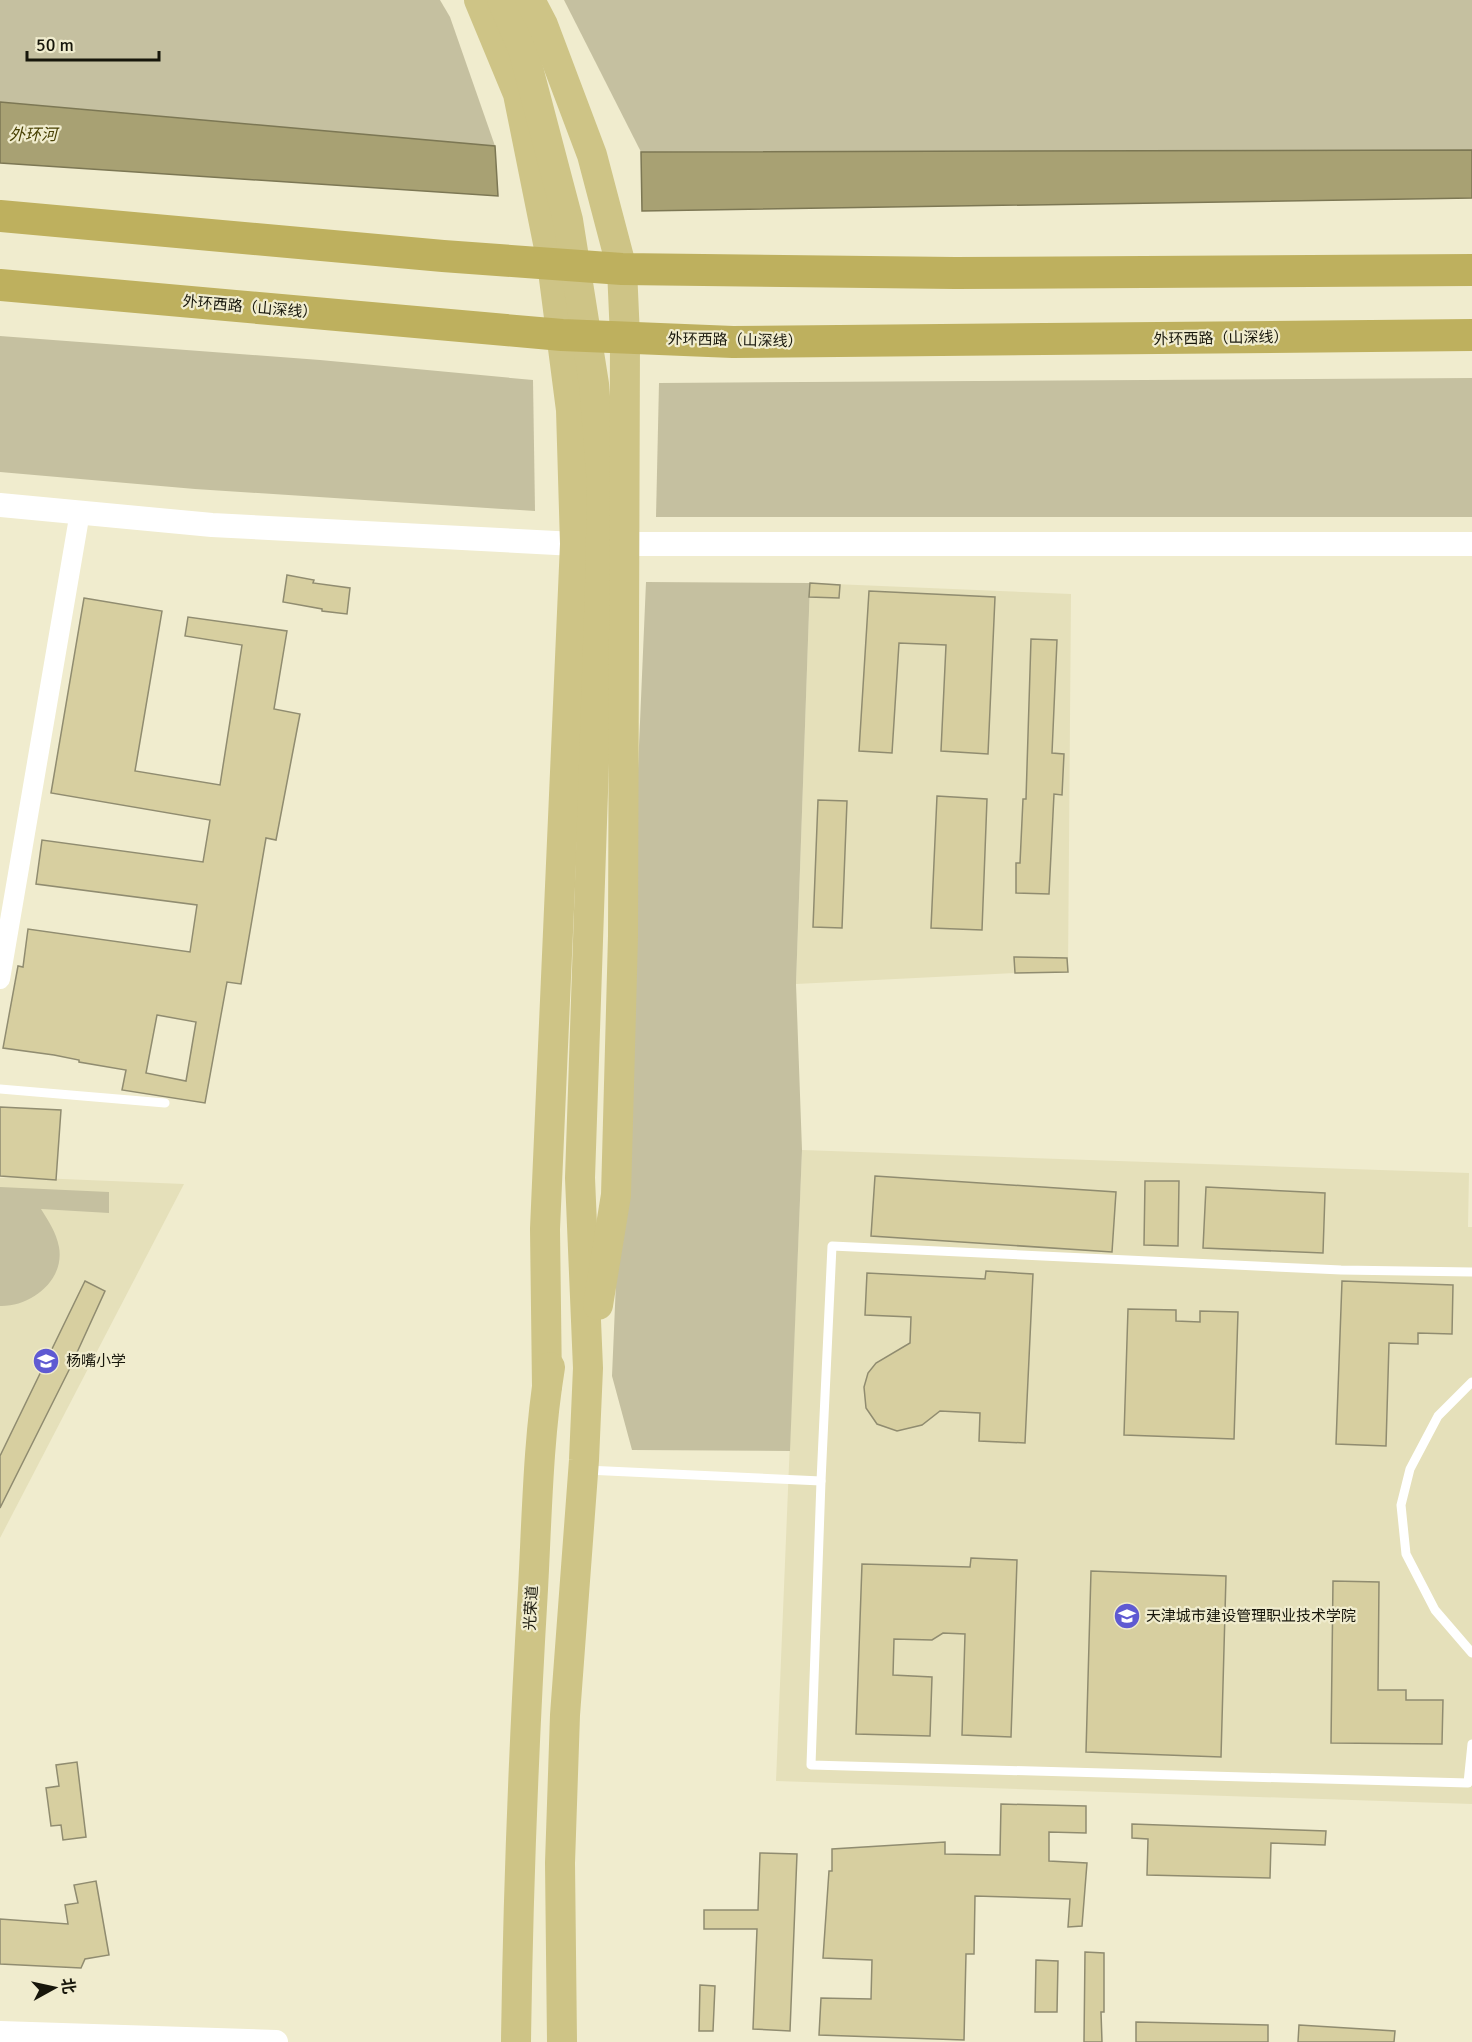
<svg xmlns="http://www.w3.org/2000/svg" width="1472" height="2042" font-family="Signika,'Noto Sans SC',sans-serif">
	<rect width="100%" height="100%" fill="#f0ecce"/>
	<!-- built -->
	<g fill="#e5e0ba">
		<polygon points="810,583 1071,594 1068,972 1015,973 796,984"/>
		<polygon points="802,1150 1469,1173 1468,1227 1472,1227 1472,1804 776,1781"/>
		<polygon points="14,1177 184,1184 0,1538 0,1178"/>
	</g>
	<!-- green -->
	<g fill="#c5c0a0">
		<polygon points="0,0 440,0 450,17 495,146 0,102"/>
		<polygon points="564,0 1472,0 1472,150 641,152"/>
		<polygon points="0,336 320,360 533,380 535,511 195,489 0,472"/>
		<polygon points="1472,378 1472,517 656,517 659,383"/>
		<polygon points="646,582 810,583 796,984 802,1150 790,1451 632,1450 612,1376"/>
		<path d="M0,1187L109,1192V1213L41,1209C49,1222 56,1232 59,1247C65,1281 30,1307 0,1306Z"/>
	</g>
	<!-- water -->
	<g fill="#a8a173" stroke="#7c7754" stroke-width="1.5">
		<polygon points="0,102 495,146 498,196 0,163"/>
		<polygon points="1472,150 1472,198 642,211 641,152"/>
	</g>
	<!-- building -->
	<g fill="#d7cfa0" stroke="#908c70" stroke-width="1.5" fill-rule="evenodd">
		<polygon points="287,575 314,580 313,583 350,588 347,614 322,611 322,609 283,602"/>
		<polygon points="810,583 840,585 839,598 809,597"/>
		<polygon points="869,591 995,597 988,754 941,751 946,645 899,643 892,753 859,751"/>
		<path d="M84,598L162,611L135,771L220,785L242,645L185,636L188,617L287,631L274,709L300,714L276,840L266,838L241,984L227,982L205,1103L122,1090L126,1070L79,1062V1060L54,1055L3,1048L18,966L23,967L28,929L190,952L197,905L36,884L42,840L203,862L210,820L51,793ZM157,1015L196,1022L186,1081L146,1073Z"/>
		<polygon points="1031,639 1057,640 1052,753 1064,754 1062,795 1054,794 1049,894 1016,893 1016,863 1020,863 1023,799 1026,799"/>
		<polygon points="937,796 987,799 982,930 931,928"/>
		<polygon points="818,800 847,801 842,928 813,927"/>
		<polygon points="1014,957 1067,958 1068,972 1015,973"/>
		<polygon points="0,1107 61,1110 56,1180 0,1176"/>
		<polygon points="875,1176 1116,1192 1112,1252 871,1236"/>
		<polygon points="1145,1181 1179,1181 1178,1246 1144,1245"/>
		<polygon points="1206,1187 1325,1193 1323,1253 1203,1248"/>
		<polygon points="986,1271 1033,1274 1025,1443 979,1441 980,1413 940,1411 922,1425 897,1431 877,1424 866,1408 864,1387 868,1373 876,1363 910,1343 911,1317 865,1315 867,1273 985,1279"/>
		<polygon points="85,1281 105,1291 69,1370 0,1508 0,1456"/>
		<polygon points="1342,1281 1453,1285 1452,1334 1418,1333 1418,1344 1389,1343 1386,1446 1336,1444"/>
		<polygon points="1128,1309 1176,1310 1176,1321 1200,1322 1200,1311 1238,1312 1234,1439 1124,1435"/>
		<polygon points="971,1558 1017,1560 1011,1737 962,1735 965,1634 943,1633 932,1640 894,1639 893,1675 932,1677 930,1736 856,1734 862,1564 970,1567"/>
		<polygon points="1091,1571 1226,1576 1221,1757 1086,1752"/>
		<polygon points="1333,1581 1379,1582 1378,1690 1406,1690 1406,1700 1443,1700 1442,1744 1331,1743"/>
		<polygon points="77,1762 86,1837 63,1840 61,1825 51,1826 46,1788 59,1786 56,1765"/>
		<polygon points="1001,1804 1086,1806 1086,1833 1049,1832 1049,1861 1087,1863 1082,1926 1068,1927 1070,1899 975,1896 974,1954 966,1954 964,2040 819,2035 821,1998 871,1999 872,1960 823,1958 829,1871 832,1871 832,1849 945,1842 945,1854 1000,1855"/>
		<polygon points="1132,1824 1326,1831 1325,1845 1271,1843 1270,1878 1147,1875 1148,1839 1132,1838"/>
		<polygon points="760,1853 797,1854 790,2031 753,2029 757,1929 704,1929 704,1910 758,1910"/>
		<polygon points="96,1881 109,1955 85,1959 81,1968 0,1964 0,1919 68,1924 65,1905 78,1903 74,1885"/>
		<polygon points="1085,1952 1104,1953 1104,2012 1101,2012 1102,2042 1084,2042"/>
		<polygon points="1036,1960 1058,1961 1057,2012 1035,2012"/>
		<polygon points="700,1985 715,1986 713,2031 699,2031"/>
		<polygon points="1136,2022 1268,2025 1268,2042 1136,2042"/>
		<polygon points="1299,2025 1395,2031 1394,2042 1298,2042"/>
	</g>
	<g fill="none" stroke-linecap="round" stroke-linejoin="round">
		<!-- service -->
		<g stroke="#fff" stroke-width="9">
			<polyline points="0,1089 165,1103"/>
			<polyline points="1472,1272 1341,1270 832,1246 821,1481 811,1765 1468,1783 1472,1744"/>
			<polyline points="1472,1382 1438,1416 1410,1469 1401,1505 1406,1554 1435,1610 1472,1653"/>
			<polyline points="586,1470 821,1481"/>
		</g>
		<!-- minor -->
		<polyline stroke="#fff" stroke-width="20" points="0,979 80,512"/>
		<!-- tertiary -->
		<g stroke="#fff" stroke-width="24">
			<polyline points="0,505 212,525 575,544 1472,544"/>
			<polyline points="0,2033 276,2042"/>
		</g>
		<!-- primary -->
		<g stroke="#cec486" stroke-width="30">
			<polyline points="479,0 518,94 552,263 571,410 575,544 545,1229 547,1386"/>
			<polyline points="502,0 523,49 568,220 594,384 602,486 600,585 580,1178 588,1368 584,1460 565,1715 560,1863 562,2042"/>
			<polyline points="530,0 543,25 592,155 622,269 625,337 623,936 616,1195 598,1305"/>
			<path d="M516,2042C518,1891 524,1740 533,1589C537,1515 538,1440 550,1367"/>
		</g>
		<!-- trunk -->
		<g stroke="#beb05e" stroke-width="32">
			<polyline points="0,216 443,256 622,269 955,273 1472,270"/>
			<polyline points="0,285 562,335 733,342 1472,335"/>
		</g>
	</g>
	<!-- icons -->
	<defs>
		<symbol id="school-disc" viewBox="-11 -11 22 22"><circle r="9.5" fill="#5f5ad2" stroke="#f0ecce"/><path d="M0-5L7-2L0 1L-7-2ZM-4 1L0 2.5L4 1V4Q0 6-4 4Z" fill="#fff"/></symbol>
		<symbol id="university-disc" viewBox="-11 -11 22 22"><circle r="9.5" fill="#5f5ad2" stroke="#f0ecce"/><path d="M0-5L7-2L0 1L-7-2ZM-4 1L0 2.5L4 1V4Q0 6-4 4Z" fill="#fff"/></symbol>
	</defs>
	<g fill-rule="evenodd">
		<use href="#school-disc" x="31" y="1346" width="30" height="30"/>
		<use href="#university-disc" x="1112" y="1601" width="30" height="30"/>
	</g>
	<g text-anchor="middle" dominant-baseline="central" stroke-width="4.5" stroke-linejoin="round" paint-order="stroke">
		<!-- street labels -->
		<g font-size="15" fill="#17160b" stroke="#f0ecce">
			<text transform="translate(250 307) rotate(5)">外环西路（山深线）</text>
			<text transform="translate(1221 338) rotate(-1)">外环西路（山深线）</text>
			<text transform="translate(735 340) rotate(1)">外环西路（山深线）</text>
			<text transform="translate(531 1608) rotate(-87)">光荣道</text>
		</g>
		<!-- poi labels -->
		<g font-size="15" fill="#17160b" stroke="#f0ecce" text-anchor="start">
			<text x="66" y="1361">杨嘴小学</text>
			<text x="1146" y="1616">天津城市建设管理职业技术学院</text>
		</g>
		<!-- water labels -->
		<g font-size="16" font-style="italic" fill="#484003" stroke="#f0ecce">
			<text x="33" y="135">外环河</text>
		</g>
	</g>
	<!-- north arrow -->
	<g transform="translate(54 1988) rotate(82)" stroke="#f0ecce" stroke-width="4.5" paint-order="stroke">
	<path d="M0-4.5L10 22L0 15L-10 22Z" fill="#17160b"/>
	<text y="-9" font-size="16" font-weight="bold" text-anchor="middle" fill="#17160b">北</text>
	</g>
	<!-- scale -->
	<path d="M27 51v9h132v-9" fill="none" stroke="#17160b" stroke-width="3"/>
	<text x="36" y="51" font-size="18" fill="#17160b" stroke="#f0ecce" stroke-width="4.5" paint-order="stroke">50 m</text>
</svg>
